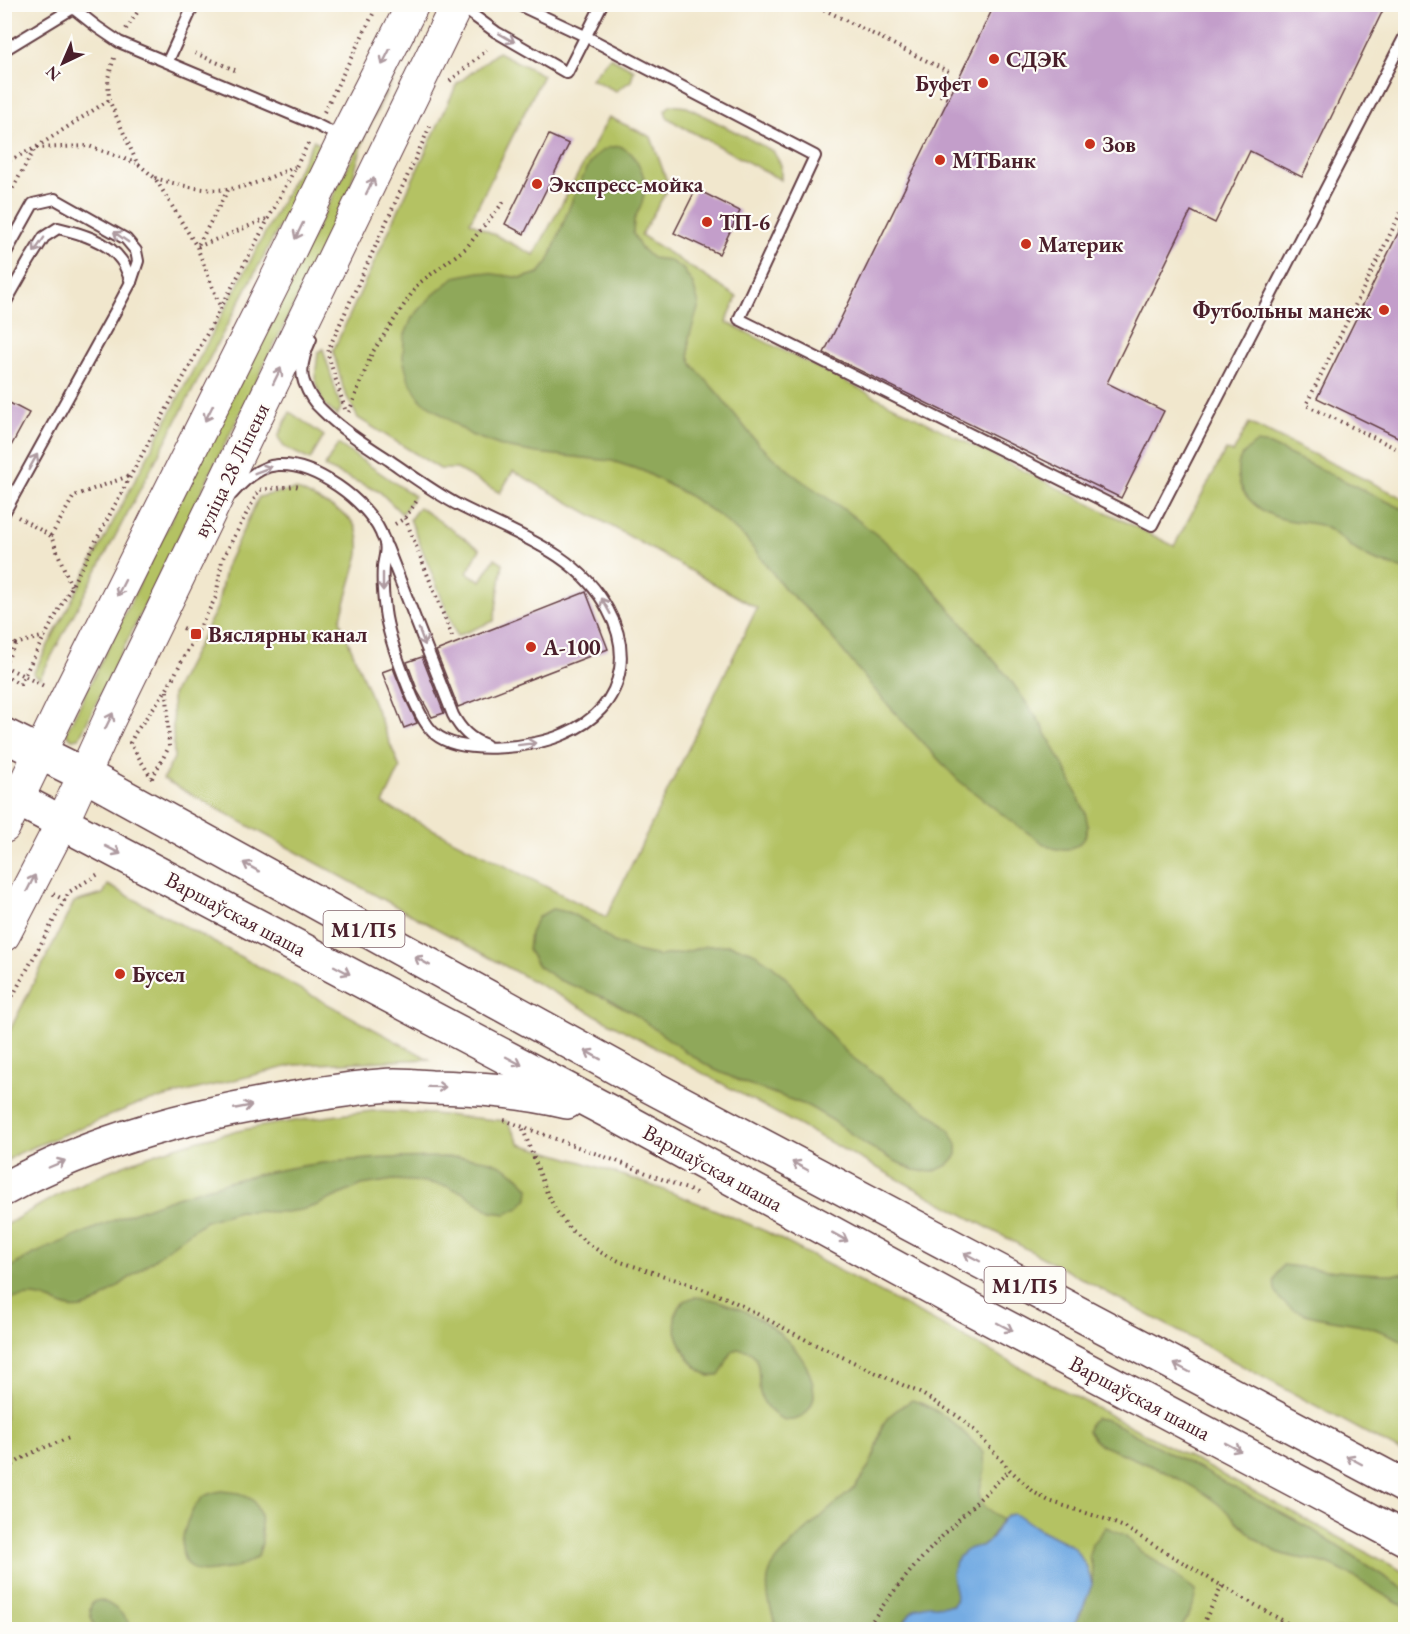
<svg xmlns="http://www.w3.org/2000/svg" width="1410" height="1634" font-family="'EB Garamond',serif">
	<rect width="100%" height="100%" fill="#fdfcf7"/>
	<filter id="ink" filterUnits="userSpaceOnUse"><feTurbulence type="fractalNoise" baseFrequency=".0167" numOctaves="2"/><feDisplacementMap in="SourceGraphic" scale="12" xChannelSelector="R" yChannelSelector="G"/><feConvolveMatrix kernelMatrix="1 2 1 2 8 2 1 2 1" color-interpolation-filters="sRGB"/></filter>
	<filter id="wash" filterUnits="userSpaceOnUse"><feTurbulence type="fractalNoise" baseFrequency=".008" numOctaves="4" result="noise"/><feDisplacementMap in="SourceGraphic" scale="24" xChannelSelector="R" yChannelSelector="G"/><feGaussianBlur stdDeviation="1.35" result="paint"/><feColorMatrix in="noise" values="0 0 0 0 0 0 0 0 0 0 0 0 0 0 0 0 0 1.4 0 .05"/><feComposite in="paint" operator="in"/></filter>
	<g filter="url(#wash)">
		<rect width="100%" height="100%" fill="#f1e7cd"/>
		<!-- green -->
		<g fill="#b4c264" stroke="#7f7048" stroke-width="1.5">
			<polygon points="418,28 365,135 347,198 79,738 72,739 66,733 242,376"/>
			<path d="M498,52L543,75L470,222L534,255L609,117L651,137L669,187L641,235L737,297L726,322L1174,546L1226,450L1233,453L1249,423L1405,499V1454L516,972L163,779L174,758L172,695L217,608L226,566L259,497C267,495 290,489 296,490C303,491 311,497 318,500C345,514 362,519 359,554L340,621L400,768L383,804L606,917L757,608L513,471L500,493L457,469H440L358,418L344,391L333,351L457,84Z"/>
			<polygon points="610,57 634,70 631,81 616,91 591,79"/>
			<polygon points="671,105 687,107 773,151 781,165 781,180 679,125 667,117 665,110"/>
			<polygon points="314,140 320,145 319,152 40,678 33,674"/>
			<polygon points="323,349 341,408 337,416 323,403 315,379 318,352"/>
			<polygon points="290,412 324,436 310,460 284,447 278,437"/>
			<polygon points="338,444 414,496 402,514 380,492 324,467"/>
			<polygon points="419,507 480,549 467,573 481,581 495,558 503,563 494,621 457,636 410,519"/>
			<polygon points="108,885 429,1059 294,1065 138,1104 19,1153 5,1162 5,1040 74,902 103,894"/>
			<path d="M373,1111L432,1114L507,1121L520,1144C605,1167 687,1196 767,1232L1406,1573L1405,1629H1071L1075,1621L1087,1567L1075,1549L1070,1545L1037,1528L1021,1517L903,1629L5,1630V1226C58,1192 118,1164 179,1146C242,1126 308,1119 373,1111Z"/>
		</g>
		<!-- forest -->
		<g fill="#8fa85a" stroke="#6c6442" stroke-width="1.5">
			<path d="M620,146L632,154L641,169L646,184L642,203L634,220L633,233L640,247L652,258L669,260L683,269L693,284L699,305L689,338V355L692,364L720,396L759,445L798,478L845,510L887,543L920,574L1009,678L1041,724L1067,772L1085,812L1088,826L1085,837L1078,845L1069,849H1056L1044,844L1011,821L958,780L921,741L879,695L816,618L785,589L745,538L718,515L686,494L643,471L612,461L537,453L504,447L471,435L421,400L409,381L403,359L404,337L412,318L432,296L455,277L479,272L522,278L539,273L548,262C559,237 580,170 598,154C605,148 611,147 620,146Z"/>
			<path d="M1256,443L1270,445L1405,510V569C1391,566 1375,562 1362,554C1348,546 1336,531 1320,525C1308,522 1295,522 1283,519C1263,514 1242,499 1238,477C1236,460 1242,453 1256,443Z"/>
			<polygon points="552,909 568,912 587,922 614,942 636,951 659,956 682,953 706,946 729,945 751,951 772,965 788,980 814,1017 848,1054 894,1089 935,1117 949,1130 957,1144 957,1155 948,1165 933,1172 913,1170 893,1160 865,1144 832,1120 808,1106 745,1083 715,1070 686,1052 630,1011 607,999 559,980 538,966 528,950 530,933 538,917"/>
			<path d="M444,1157C480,1157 504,1158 529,1188L528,1198L519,1208L506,1214L491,1212L464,1193L446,1186L424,1182L394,1180L362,1185L315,1206L301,1210L286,1212L239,1211L206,1221L193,1230L96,1303C62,1318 62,1298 33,1296C22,1295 13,1300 5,1299V1272C27,1254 60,1243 86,1232C157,1201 231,1177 308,1165C352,1158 399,1158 444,1157Z"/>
			<path d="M1283,1265C1324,1270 1364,1275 1405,1274V1342C1392,1335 1377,1329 1362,1325C1336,1319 1290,1319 1277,1294C1271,1283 1276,1274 1283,1265Z"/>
			<path d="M695,1297C742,1300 812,1342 814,1394C814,1404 806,1416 797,1419C781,1425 764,1408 760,1393C757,1378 764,1350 740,1349C724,1349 729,1369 718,1375C717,1375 710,1376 709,1376C701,1371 693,1365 688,1357C675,1337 664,1304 695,1297Z"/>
			<path d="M912,1400C942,1409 963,1431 984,1453L985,1470L979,1493L983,1506L1002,1519L988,1542L979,1547L956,1596L953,1605L911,1612L905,1620L903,1629H777C772,1613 764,1592 769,1574C774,1554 835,1505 854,1488C864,1476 872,1463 877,1447C880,1438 880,1429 886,1420C891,1412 903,1406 912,1400Z"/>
			<path d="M1095,1418L1108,1420L1311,1529L1405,1590V1607C1380,1594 1356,1576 1330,1565C1313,1558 1294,1560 1277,1552C1252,1541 1238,1519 1217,1503C1183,1477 1142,1462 1103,1446L1094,1440L1088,1431L1090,1423Z"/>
			<path d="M221,1491L239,1493L253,1500L260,1514L262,1543L258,1556C244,1566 236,1568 219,1570C210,1571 200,1574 192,1568C171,1554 188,1510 203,1497C208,1493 215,1492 221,1491Z"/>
			<path d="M1106,1527L1125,1535L1140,1551L1166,1568L1195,1591C1196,1606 1187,1618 1180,1629L1071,1630L1083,1608L1092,1584L1093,1569L1089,1556L1092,1544Z"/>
			<path d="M100,1600C116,1606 124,1615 133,1629H95C93,1619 86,1612 93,1602Z"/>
		</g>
		<!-- water -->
		<path fill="#74ace3" stroke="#5f6687" stroke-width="1.5" d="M1012,1514L1021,1517L1037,1528L1070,1545L1075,1549L1087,1567L1092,1584L1083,1608L1071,1629H903C905,1616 914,1606 929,1605C937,1604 944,1608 953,1605C961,1594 949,1582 953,1569C956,1558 964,1549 975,1547C980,1546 985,1546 988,1542C997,1533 998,1518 1012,1514Z"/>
		<g id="blocks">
			<!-- building -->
			<g fill="#c39eca">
				<polygon points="995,4 1386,4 1302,177 1250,151 1215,223 1191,211 1107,383 1164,411 1121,498 824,353"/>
				<polygon points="549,135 569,144 524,234 505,224"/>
				<polygon points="696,189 740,211 719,254 674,233"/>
				<polygon points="1406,217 1406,441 1317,398"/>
				<polygon points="4,400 29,413 4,459"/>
				<polygon points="586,592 608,649 458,707 436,651"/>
				<polygon points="422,657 444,713 432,717 418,692 407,662"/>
				<polygon points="393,668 405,698 417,723 404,728 382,672"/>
			</g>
		</g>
	</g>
	<g filter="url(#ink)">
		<use href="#blocks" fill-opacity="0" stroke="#633d43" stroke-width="1.5"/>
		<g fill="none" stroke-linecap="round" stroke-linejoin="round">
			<defs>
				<g id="lane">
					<polyline points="517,4 585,36 815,156 739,319 1152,525 1406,34"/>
					<polyline points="459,5 496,32 567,73 602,4"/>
					<polyline points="4,50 73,8 97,27 119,42 317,125 341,137"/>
					<polyline points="168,61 194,4"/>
					<polyline points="4,256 33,204 55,199 126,239 136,251 138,261 131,282 115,312 4,513"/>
					<path d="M4,305L29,261L44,237L58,228C79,233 108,241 121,260C126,266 128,275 131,282"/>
					<path d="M232,494C244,480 259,466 278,465C315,463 366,500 381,533C382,537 385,540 385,544C387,550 384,559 383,566C382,581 383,596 385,611C388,636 416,719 435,734C462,756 534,748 564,734C593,722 615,701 620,669C623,648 618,628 608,610C579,553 513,533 460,506C435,493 412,476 389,460C366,445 342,430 322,410C314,403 308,393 304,382C299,368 305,352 311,339"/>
					<path d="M387,547L453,715C461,730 470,739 486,745"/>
				</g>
				<g id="primary">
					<polyline points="4,827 62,707 282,267 344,139 413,4"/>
					<polyline points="4,935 62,823 109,720 457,4"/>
				</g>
				<g id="highway">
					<polyline points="4,735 85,775 644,1083 1406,1487"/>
					<polyline points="4,792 623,1119 953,1299 1406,1539"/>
					<path d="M4,1189C95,1139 198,1113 300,1097C331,1092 363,1086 395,1085C407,1085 419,1086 431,1087C479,1088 521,1091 567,1102"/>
				</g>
			</defs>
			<!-- lane casing -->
			<use href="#lane" stroke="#633d43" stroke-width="14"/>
			<!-- primary casing -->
			<use href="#primary" stroke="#633d43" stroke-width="34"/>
			<!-- highway casing -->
			<use href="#highway" stroke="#633d43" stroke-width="36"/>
			<!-- path -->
			<g stroke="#633d43" stroke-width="4" stroke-dasharray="1.5 4.5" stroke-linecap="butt">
				<polyline points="813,4 951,73"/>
				<polyline points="126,29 143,4"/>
				<polyline points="195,53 237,71"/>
				<polyline points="114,58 108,78 109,100 137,163 155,178 197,247 221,309"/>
				<polyline points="450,81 487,50"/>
				<polyline points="940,95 949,99"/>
				<polyline points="324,112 378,4"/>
				<polyline points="4,163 35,148 89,146 136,163"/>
				<path d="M155,178C179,185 204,192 229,189C252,187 274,175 295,167"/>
				<polyline points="228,190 197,247 269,218"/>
				<polyline points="1406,202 1306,405 1406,453"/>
				<polyline points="4,204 35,148 109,100"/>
				<polyline points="345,409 328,355 329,348 431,124"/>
				<polyline points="349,412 372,353 418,284 466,248 506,199"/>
				<polyline points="18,517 51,536 71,586"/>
				<polyline points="405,518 453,639"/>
				<polyline points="395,524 405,518 418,499"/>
				<polyline points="51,536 74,496 129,476"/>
				<polyline points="183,628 196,634"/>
				<polyline points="4,638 15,644 4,666"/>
				<path d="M15,644L45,636C133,470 223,306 310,140"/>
				<polyline points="4,666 44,686"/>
				<polyline points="4,675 20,684 44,637"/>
				<polyline points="152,778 169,747 167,691"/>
				<polyline points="152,779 130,743 135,733 167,689 216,597 222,560 259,490 295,486 299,487"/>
				<polyline points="53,894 66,901"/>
				<polyline points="4,1012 69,892 100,873"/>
				<polyline points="504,1120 619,1162 699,1194"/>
				<polyline points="523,1129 547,1193 557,1212 570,1229 586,1242 602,1253 621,1262 689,1284 729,1299 810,1342 922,1394 959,1417 975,1431 1010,1470 1035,1493 1049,1501 1105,1519 1124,1527 1222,1586 1299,1630"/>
				<path d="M4,1473C22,1454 48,1446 72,1437"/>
				<path d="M866,1630C906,1569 957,1520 1010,1470"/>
				<polyline points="1200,1630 1222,1586"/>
			</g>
			<!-- lane -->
			<use href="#lane" stroke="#fff" stroke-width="10"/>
			<!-- primary -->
			<use href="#primary" stroke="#fff" stroke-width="32"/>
			<!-- highway -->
			<use href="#highway" stroke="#fff" stroke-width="33"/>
		</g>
		<!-- one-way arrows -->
		<defs><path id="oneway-shaft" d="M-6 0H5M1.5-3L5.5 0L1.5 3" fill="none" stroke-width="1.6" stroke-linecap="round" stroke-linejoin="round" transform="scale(1.5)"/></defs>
		<g stroke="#ae9aa0">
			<use href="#oneway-shaft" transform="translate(507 38) rotate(30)"/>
			<use href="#oneway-shaft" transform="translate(386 57) rotate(117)"/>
			<use href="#oneway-shaft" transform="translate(370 186) rotate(-64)"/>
			<use href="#oneway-shaft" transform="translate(299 231) rotate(116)"/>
			<use href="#oneway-shaft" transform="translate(121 237) rotate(-145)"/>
			<use href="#oneway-shaft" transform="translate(39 245) rotate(125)"/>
			<use href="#oneway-shaft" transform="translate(277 376) rotate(-64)"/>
			<use href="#oneway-shaft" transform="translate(209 413) rotate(117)"/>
			<use href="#oneway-shaft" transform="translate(33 462) rotate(-61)"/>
			<use href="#oneway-shaft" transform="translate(263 470) rotate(-21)"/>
			<use href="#oneway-shaft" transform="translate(383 582) rotate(90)"/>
			<use href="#oneway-shaft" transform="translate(121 588) rotate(117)"/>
			<use href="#oneway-shaft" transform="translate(606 606) rotate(-119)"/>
			<use href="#oneway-shaft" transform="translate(422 637) rotate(69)"/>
			<use href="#oneway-shaft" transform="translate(109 721) rotate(-64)"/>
			<use href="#oneway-shaft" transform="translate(527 744) rotate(-7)"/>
			<use href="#oneway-shaft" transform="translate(113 850) rotate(27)"/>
			<use href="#oneway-shaft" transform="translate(251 867) rotate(-151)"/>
			<use href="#oneway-shaft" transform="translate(31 883) rotate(-63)"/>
			<use href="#oneway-shaft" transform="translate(422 961) rotate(-151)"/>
			<use href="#oneway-shaft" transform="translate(342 970) rotate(28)"/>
			<use href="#oneway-shaft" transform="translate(593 1055) rotate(-151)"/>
			<use href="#oneway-shaft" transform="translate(514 1061) rotate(28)"/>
			<use href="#oneway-shaft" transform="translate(437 1087) rotate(1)"/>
			<use href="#oneway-shaft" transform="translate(243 1107) rotate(-11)"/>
			<use href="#oneway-shaft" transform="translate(57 1164) rotate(-23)"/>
			<use href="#oneway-shaft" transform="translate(800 1166) rotate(-152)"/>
			<use href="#oneway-shaft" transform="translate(840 1237) rotate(29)"/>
			<use href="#oneway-shaft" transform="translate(972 1257) rotate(-152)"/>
			<use href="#oneway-shaft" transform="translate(1005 1327) rotate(28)"/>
			<use href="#oneway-shaft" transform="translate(1182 1368) rotate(-152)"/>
			<use href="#oneway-shaft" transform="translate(1233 1447) rotate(28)"/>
			<use href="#oneway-shaft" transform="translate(1354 1460) rotate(-152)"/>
		</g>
	</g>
	<!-- markers -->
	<g fill="#c8321e" stroke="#fdfcf7" stroke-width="2">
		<circle cx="994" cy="59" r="6"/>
		<circle cx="983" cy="83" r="6"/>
		<circle cx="1090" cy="144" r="6"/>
		<circle cx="940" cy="160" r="6"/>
		<circle cx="537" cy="184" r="6"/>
		<circle cx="707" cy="222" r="6"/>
		<circle cx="1026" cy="244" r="6"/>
		<circle cx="1384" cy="310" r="6"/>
		<rect x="190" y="628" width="12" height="12" rx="3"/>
		<circle cx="531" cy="647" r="6"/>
		<circle cx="120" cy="974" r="6"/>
	</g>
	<g text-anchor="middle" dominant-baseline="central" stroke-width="4.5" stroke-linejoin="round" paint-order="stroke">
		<!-- shield labels -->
		<g fill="#fdfcf7" stroke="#806168" stroke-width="1.5">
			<rect x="323.5" y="911" width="81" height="36" rx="4.5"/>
			<rect x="984.5" y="1267" width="81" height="36" rx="4.5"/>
		</g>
		<g font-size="21" font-weight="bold" fill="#4a1f2b">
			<text x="364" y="929">М1/П5</text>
			<text x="1025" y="1285">М1/П5</text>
		</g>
		<!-- poi labels -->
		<g font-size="22" font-weight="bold" fill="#4a1f2b" stroke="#fdfcf7" text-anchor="start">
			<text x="1006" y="59">СДЭК</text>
			<text x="971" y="83" text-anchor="end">Буфет</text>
			<text x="1102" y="144">Зов</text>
			<text x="952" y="160">МТБанк</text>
			<text x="549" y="184">Экспресс-мойка</text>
			<text x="719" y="222">ТП-6</text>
			<text x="1038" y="244">Материк</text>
			<text x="1372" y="310" text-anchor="end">Футбольны манеж</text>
			<text x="208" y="634">Вяслярны канал</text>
			<text x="543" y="647">А-100</text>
			<text x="132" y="974">Бусел</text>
		</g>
		<!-- street labels -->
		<g font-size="22" fill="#4a1f2b" stroke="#fdfcf7">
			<text transform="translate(231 470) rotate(-64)">вуліца 28 Ліпеня</text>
			<text transform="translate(236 914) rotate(28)">Варшаўская шаша</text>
			<text transform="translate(713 1168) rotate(29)">Варшаўская шаша</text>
			<text transform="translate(1140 1398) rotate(28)">Варшаўская шаша</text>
		</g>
	</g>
	<!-- margin -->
	<rect width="1410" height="1634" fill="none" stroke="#fdfcf7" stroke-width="24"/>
	<!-- north arrow -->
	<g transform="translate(63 63) rotate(224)" stroke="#fdfcf7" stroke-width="4.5" paint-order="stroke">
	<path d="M0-4.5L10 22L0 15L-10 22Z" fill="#4a1f2b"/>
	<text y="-9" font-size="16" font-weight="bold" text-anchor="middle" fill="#4a1f2b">N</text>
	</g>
</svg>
